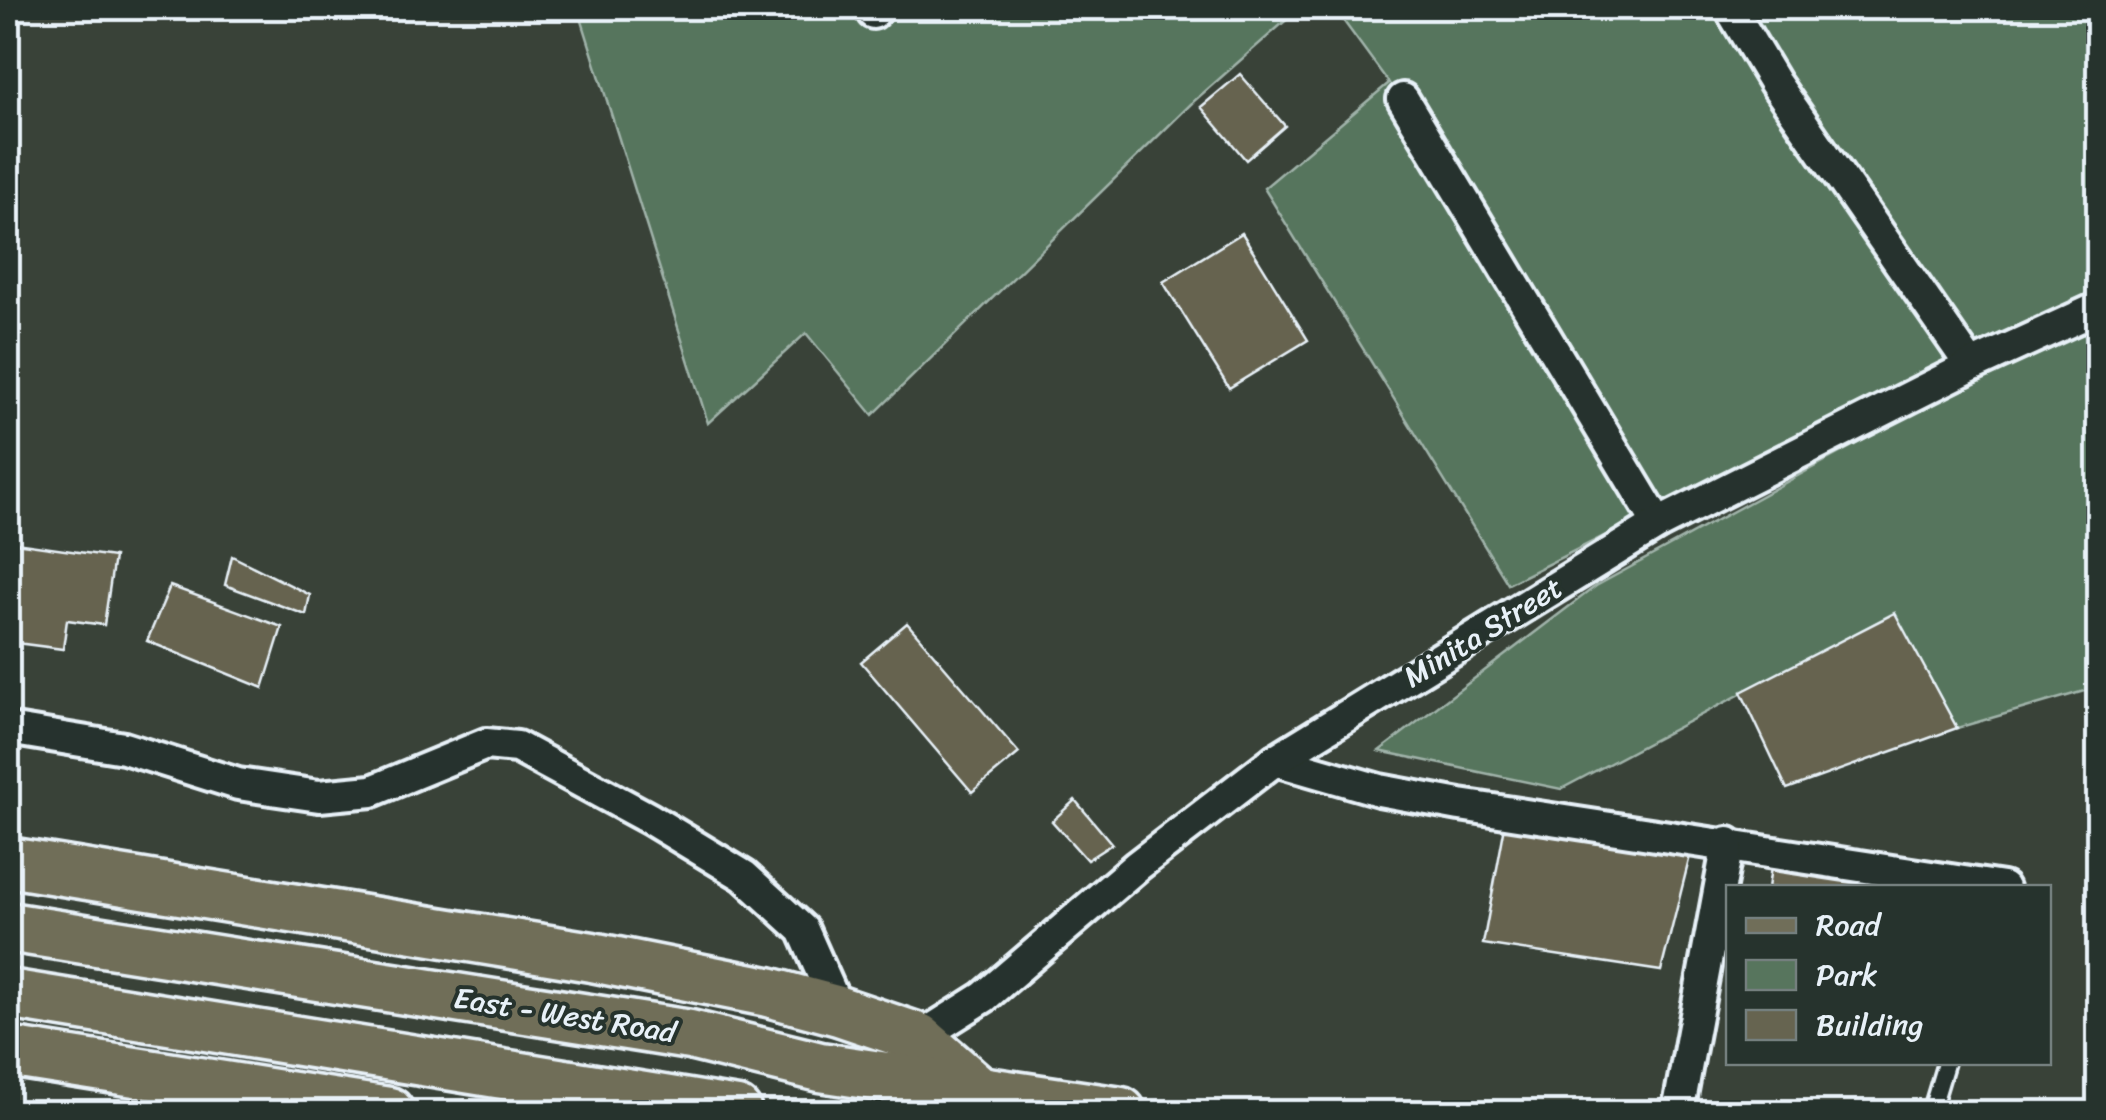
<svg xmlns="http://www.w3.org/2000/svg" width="2106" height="1120" font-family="Sriracha,sans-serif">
	<rect width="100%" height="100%" fill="#394238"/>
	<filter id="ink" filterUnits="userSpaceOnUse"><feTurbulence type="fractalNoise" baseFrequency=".01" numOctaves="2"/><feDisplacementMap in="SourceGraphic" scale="20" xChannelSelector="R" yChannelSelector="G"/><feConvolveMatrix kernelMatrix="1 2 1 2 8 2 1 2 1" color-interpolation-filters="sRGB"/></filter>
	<g filter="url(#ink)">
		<!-- green -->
		<g fill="#57755d" stroke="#a0b3aa" stroke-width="2.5">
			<polygon points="578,8 1300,8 1193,102 873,415 806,333 708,423"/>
			<polygon points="1334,8 2098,8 2098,289 1508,584 1264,188 1389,83"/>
			<polygon points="2098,312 2098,687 1957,728 1894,613 1561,789 1379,751 1596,586"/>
		</g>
		<!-- building -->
		<g fill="#666450" stroke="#e8f1f8" stroke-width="2.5">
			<polygon points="1240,74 1285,126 1246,160 1201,107"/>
			<polygon points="1242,233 1308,340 1229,388 1163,282"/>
			<polygon points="8,542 114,557 104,625 67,620 63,649 16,643 14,663 8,662"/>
			<polygon points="232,556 310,595 306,615 225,585"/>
			<polygon points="170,586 282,627 263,688 147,641"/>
			<polygon points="1895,613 1957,728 1787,789 1741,692"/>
			<polygon points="907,623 1019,753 972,792 861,662"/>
			<polygon points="1075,800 1112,844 1087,860 1052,821"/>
			<polygon points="1506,820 1691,852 1661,971 1483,944"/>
			<polygon points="1772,860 1927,888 1768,888"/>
		</g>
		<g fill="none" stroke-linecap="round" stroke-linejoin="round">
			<defs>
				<polyline id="service" points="1931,1112 1946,1062"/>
				<g id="minor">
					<polyline points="1730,8 1775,83 1971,366"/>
					<polyline points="873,13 878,8"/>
					<polyline points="1403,99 1658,524"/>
					<polyline points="8,729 124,748 238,784 319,796 372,791 486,744 517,747 650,819 744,876 803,930 839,1011"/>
					<polyline points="1275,760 1379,790 1460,805 2003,888"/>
					<polyline points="919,1038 984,997 1137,866 1275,760 1658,524 1971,366 2098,308"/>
					<polyline points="1678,1112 1728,843"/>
				</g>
				<g id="primary">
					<polyline points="8,862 592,957 768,992 839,1011 919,1038 983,1094"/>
					<polyline points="8,927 690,1035 820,1067 1121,1112"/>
					<polyline points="8,994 737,1112"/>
					<polyline points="8,1052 389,1112"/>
				</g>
			</defs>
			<!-- service casing -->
			<use href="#service" stroke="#e8f1f8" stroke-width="22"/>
			<!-- minor casing -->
			<use href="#minor" stroke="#e8f1f8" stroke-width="38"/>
			<!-- primary casing -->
			<use href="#primary" stroke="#e8f1f8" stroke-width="55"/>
			<!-- service -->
			<use href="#service" stroke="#26332d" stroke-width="15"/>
			<!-- minor -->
			<use href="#minor" stroke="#26332d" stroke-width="30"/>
			<!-- primary -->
			<use href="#primary" stroke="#706e59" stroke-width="48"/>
		</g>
	</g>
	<g text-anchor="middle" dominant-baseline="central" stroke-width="8" stroke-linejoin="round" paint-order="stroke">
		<!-- street labels -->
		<g font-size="30" fill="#e8f1f8" stroke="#26332d">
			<text transform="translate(1483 632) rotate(-32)">Minita Street</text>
			<text transform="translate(565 1015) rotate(9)">East - West Road</text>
		</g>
	</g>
	<!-- margin -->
	<rect width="2106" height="1120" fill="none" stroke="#26332d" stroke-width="40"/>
	<rect x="20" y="20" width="2066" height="1080" fill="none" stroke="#e8f1f8" stroke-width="4" filter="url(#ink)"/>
	<!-- legend -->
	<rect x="1726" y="885" width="325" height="180" fill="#26332d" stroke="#747f7e" stroke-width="2.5"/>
	<rect x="1746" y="918" width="50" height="15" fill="#706e59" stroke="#747f7e" stroke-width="2.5"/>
	<text x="1816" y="935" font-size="30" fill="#e8f1f8">Road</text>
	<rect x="1746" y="960" width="50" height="30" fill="#57755d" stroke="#747f7e" stroke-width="2.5"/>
	<text x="1816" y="985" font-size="30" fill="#e8f1f8">Park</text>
	<rect x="1746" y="1010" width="50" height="30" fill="#666450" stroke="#747f7e" stroke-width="2.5"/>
	<text x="1816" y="1035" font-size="30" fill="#e8f1f8">Building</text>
</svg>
